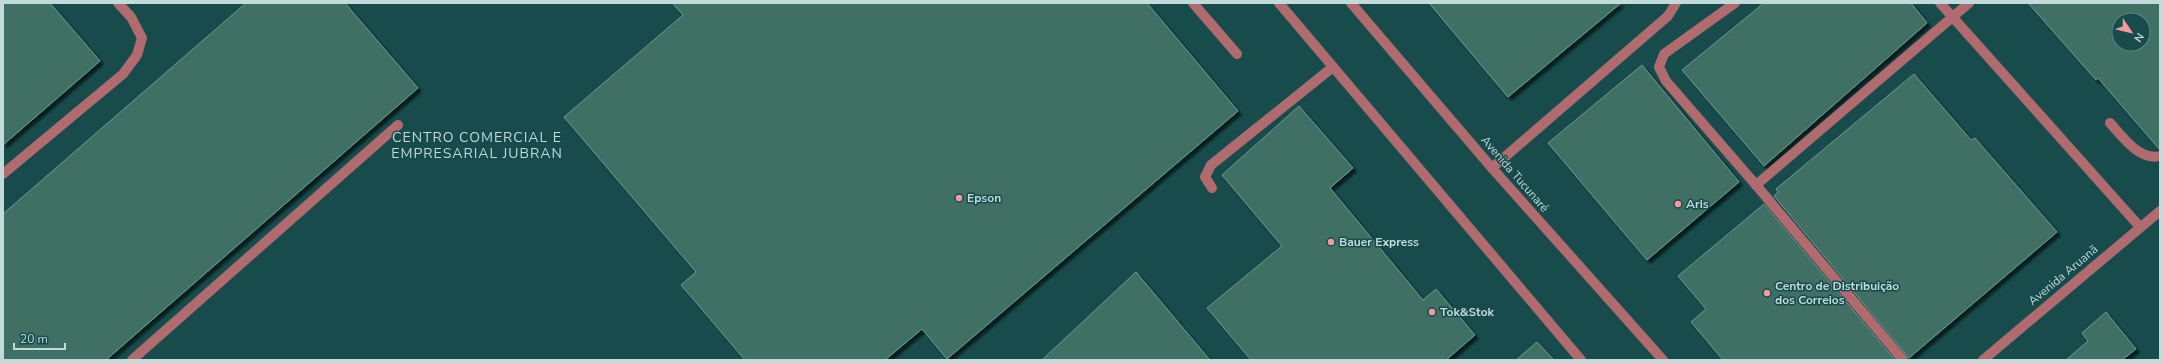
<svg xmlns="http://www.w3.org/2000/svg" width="2163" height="363" font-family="'Nunito Sans',sans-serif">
	<defs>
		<filter id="shadow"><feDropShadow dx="3.5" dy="3.5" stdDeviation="1" flood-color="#0009"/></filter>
	</defs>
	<rect width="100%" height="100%" fill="#174b4c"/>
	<!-- building -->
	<g fill="#416f64" stroke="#6d9c91" fill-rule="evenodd" filter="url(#shadow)">
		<polygon points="3,3 50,3 100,61 3,145"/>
		<polygon points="246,3 345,3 418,88 106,360 3,360 3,214"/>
		<polygon points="672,3 1147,3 1238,111 947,359 922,329 885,360 745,360 681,285 696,272 564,117 683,15"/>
		<polygon points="1429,3 1621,3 1508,97"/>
		<polygon points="1764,3 1911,3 1927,23 1764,166 1682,70"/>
		<path d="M2028,3H2160V150L2098,78L2096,80ZM2119,20H2143V44H2119Z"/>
		<polygon points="1642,65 1739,182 1647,260 1548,143"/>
		<polygon points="1914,74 1971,140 1975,138 2057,232 1909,358 1774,196 1778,192 1776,189"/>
		<polygon points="1299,106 1353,168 1330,188 1423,300 1436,289 1475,335 1446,360 1251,360 1207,308 1282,246 1222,175"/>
		<polygon points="1764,204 1895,360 1723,360 1691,322 1706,309 1678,276"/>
		<polygon points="1136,272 1210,360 1042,360"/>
		<polygon points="2106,312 2136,349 2122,360 2066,360 2088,341 2082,333"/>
		<polygon points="1537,342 1554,360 1516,360"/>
	</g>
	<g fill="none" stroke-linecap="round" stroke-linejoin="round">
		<!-- minor -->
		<g stroke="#af6b6e" stroke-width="10">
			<polyline points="1193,3 1237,54"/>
			<polyline points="1279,3 1581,360"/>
			<polyline points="1351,3 1492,168 1663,360"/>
			<polyline points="1735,3 1664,54 1659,67 1666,81 1756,185"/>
			<polyline points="1940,3 2140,227"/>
			<path d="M2110,123C2123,137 2139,161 2160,156"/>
			<polyline points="1492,168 1668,16 1676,3"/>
			<polyline points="3,174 123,74 137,55 142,38 131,17 118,3"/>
			<polyline points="1212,188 1205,177 1211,165 1333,67"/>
			<polyline points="132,360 398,125"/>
			<polyline points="1903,360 1756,185 1969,3"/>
			<polyline points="1983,360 2160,211"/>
		</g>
	</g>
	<!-- markers -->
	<g fill="#f59b9e" stroke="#174b4c" stroke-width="1.5">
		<circle cx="959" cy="198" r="4"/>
		<circle cx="1678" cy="204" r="4"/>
		<circle cx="1331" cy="242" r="4"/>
		<circle cx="1767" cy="293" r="4"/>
		<circle cx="1432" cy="312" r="4"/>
	</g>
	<g text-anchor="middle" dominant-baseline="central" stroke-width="3" stroke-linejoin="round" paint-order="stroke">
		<!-- street labels -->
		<g font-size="12" fill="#c1dada" stroke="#174b4c">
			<text transform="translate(1515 174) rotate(49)">Avenida Tucunaré</text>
			<text transform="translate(2063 275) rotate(-40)">Avenida Aruanã</text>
		</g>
		<!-- poi labels -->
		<g font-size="12" font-weight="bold" fill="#c1dada" stroke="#174b4c" text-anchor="start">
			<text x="967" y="198">Epson</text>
			<text x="1686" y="204">Aris</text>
			<text x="1339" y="242">Bauer Express</text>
			<text x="1775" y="286">Centro de Distribuição<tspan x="1775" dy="14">dos Correios</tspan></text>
			<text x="1440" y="312">Tok&amp;Stok</text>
		</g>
		<!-- quarter labels -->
		<g font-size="14" letter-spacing="1" fill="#c1dada" stroke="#174b4c">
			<text x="477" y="137">CENTRO COMERCIAL E<tspan x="477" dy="16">EMPRESARIAL JUBRAN</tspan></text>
		</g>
	</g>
	<!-- border -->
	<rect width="2163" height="363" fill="none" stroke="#c1dada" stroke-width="8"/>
	<!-- north arrow -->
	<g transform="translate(2131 32) rotate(125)"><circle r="19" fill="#174b4c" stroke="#5b8485"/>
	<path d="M0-3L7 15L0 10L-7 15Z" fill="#f59b9e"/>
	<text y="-6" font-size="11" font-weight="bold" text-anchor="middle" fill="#c1dada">N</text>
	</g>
	<!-- scale -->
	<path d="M14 343v6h51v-6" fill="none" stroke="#c1dada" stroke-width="2"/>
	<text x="20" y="343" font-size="12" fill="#c1dada" stroke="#174b4c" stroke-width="3" paint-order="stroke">20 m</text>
</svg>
